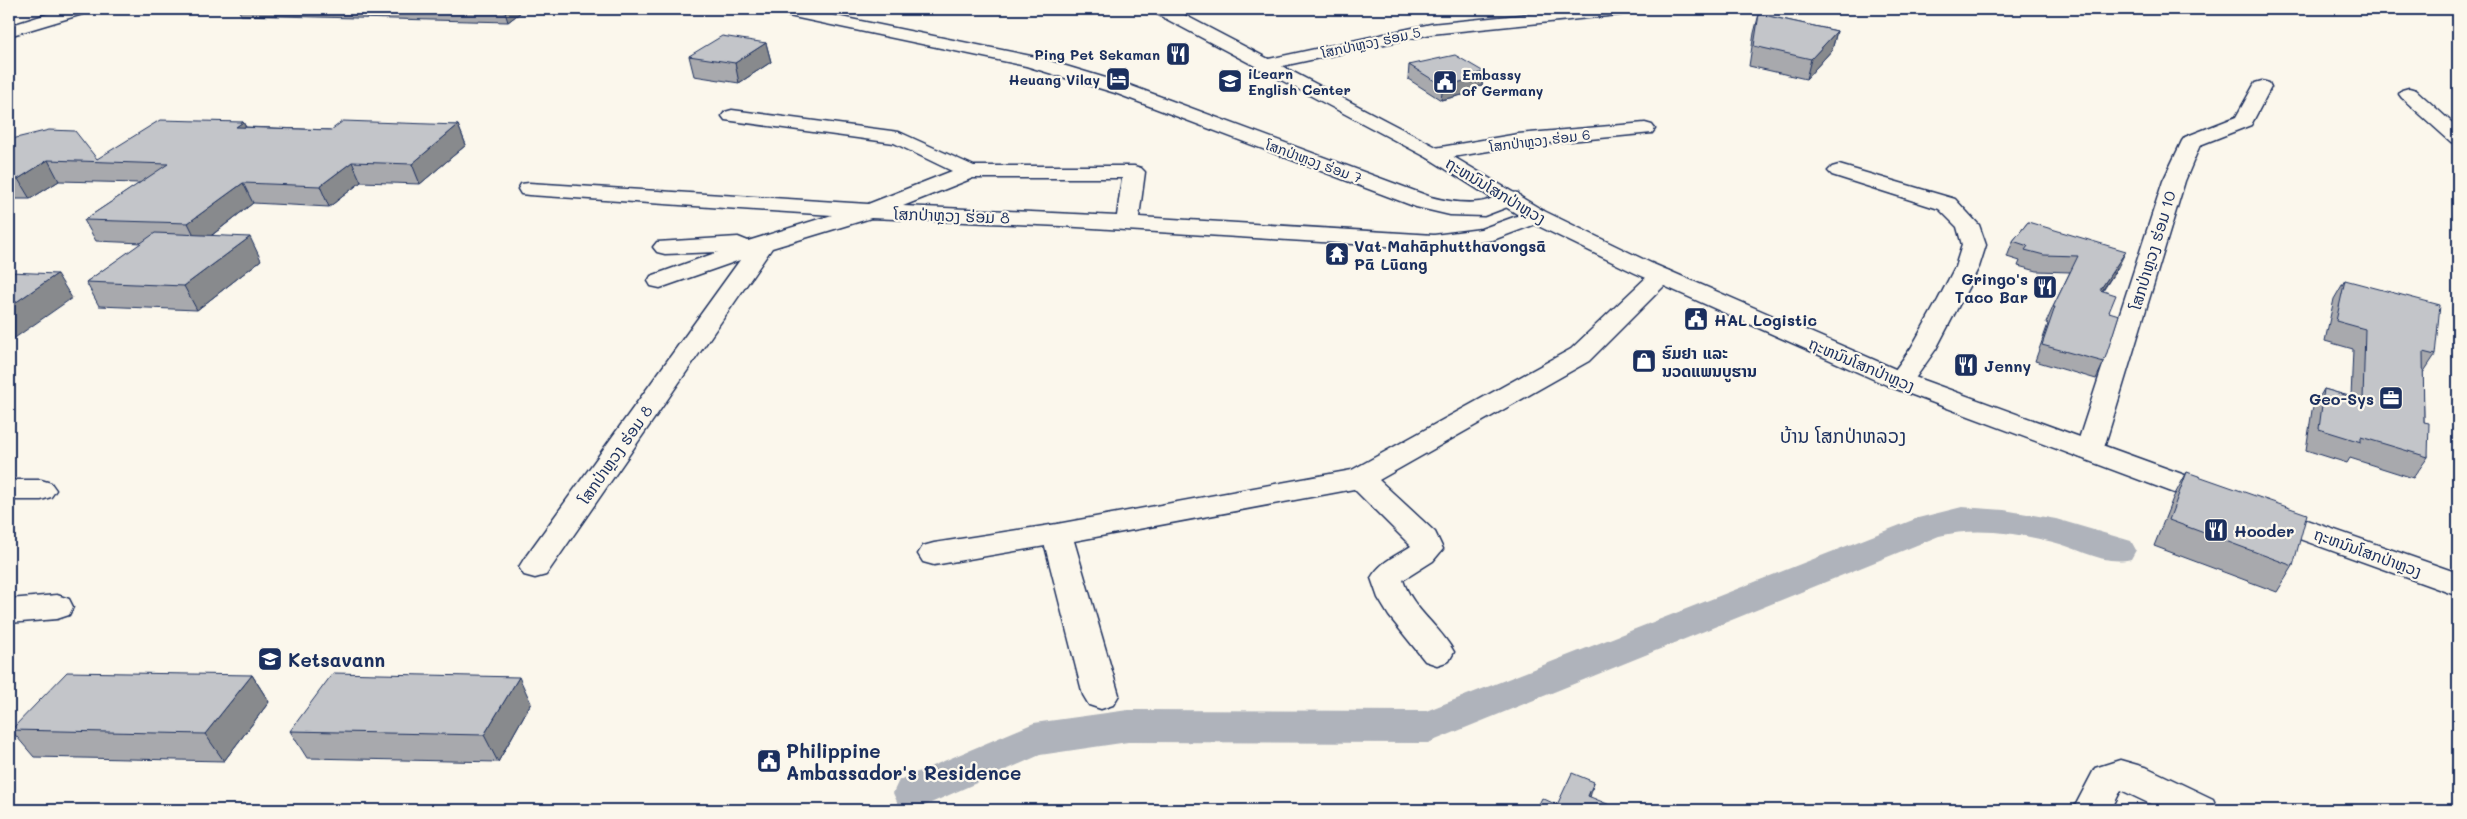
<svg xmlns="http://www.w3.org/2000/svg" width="2467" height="819" font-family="Mali,'Noto Sans Lao',sans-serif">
	<rect width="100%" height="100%" fill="#fbf7ec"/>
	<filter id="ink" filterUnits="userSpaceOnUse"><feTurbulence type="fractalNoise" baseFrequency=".02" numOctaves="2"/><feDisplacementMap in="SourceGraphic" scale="10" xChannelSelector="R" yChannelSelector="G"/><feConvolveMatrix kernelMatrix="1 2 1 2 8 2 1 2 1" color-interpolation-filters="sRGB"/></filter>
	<g filter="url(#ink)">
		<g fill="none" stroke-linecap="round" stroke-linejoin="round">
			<!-- canal -->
			<path fill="#afb3bb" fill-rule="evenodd" d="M1962,507L2004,510L2056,519L2131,541L2136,550L2131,559C2105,566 2078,548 2053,542C2016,533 1976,527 1939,536L1428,743L1128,742L1040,755L915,810L899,806L893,793L899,780L1034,723L1128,710L1426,711L1918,518Z"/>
			<defs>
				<g id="street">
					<path d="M771,9H802L1036,57L1129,85L1431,197C1446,201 1463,204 1479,202C1493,201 1502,190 1518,193L1521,198L1518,203L1484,216L1450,215L1416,207L1115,93L1026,66L779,14L773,13Z"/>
					<polygon points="1580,9 1636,9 1634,13 1628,14 1431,34 1264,70 1258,69 1255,65 1258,61 1264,60 1431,24"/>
					<polygon points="2262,81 2269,83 2271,87 2251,125 2200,145 2185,181 2103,451 2099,457 2089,460 2079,457 2075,451 2163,181 2182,141 2185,137 2236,117 2255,83"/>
					<polygon points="2409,88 2416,90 2458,128 2458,144 2451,142 2402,98 2399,94 2402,90"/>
					<path d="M732,110L899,132L974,166H1134L1141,168L1145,172L1139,217L1434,235L1481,229L1536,209L1544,211L1547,216L1544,221L1493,240L1434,249L1061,226L871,218L772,248L546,575L535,578L524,575L519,567L524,559L740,260L660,288L651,286L648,281L651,276L718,252L665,254L657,252L653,247L657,242L738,237L748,241L832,215L529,195L521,194L518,189L521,184L529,183L868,204L952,171L894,143L725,120L722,116L725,112ZM973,178H1122L1117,216L903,206Z"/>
					<polygon points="1645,123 1652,125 1655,129 1652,133 1518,146 1435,160 1428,158 1425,154 1428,150 1435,148 1518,134"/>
					<polygon points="1839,165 1955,199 1979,225 1986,245 1979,267 1936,349 1909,387 1900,389 1891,387 1887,381 1911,348 1938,300 1955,267 1962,245 1957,227 1939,209 1832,175 1828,171 1832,167"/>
					<path d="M1661,269L1669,271L1673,276L1669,281L1589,361L1379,480L1435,532L1443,549L1433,561L1403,580C1412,609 1440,626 1454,652L1449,661L1437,665L1425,661L1389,616L1378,598L1371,578C1381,561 1395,557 1411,546L1354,489L1074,541L1119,695L1113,705L1101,709L1089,705L1083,695L1045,546L934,565L923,562L918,554L923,546L934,543L1057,524L1352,470L1571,349L1653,271Z"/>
					<polygon points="9,480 41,480 51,483 56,490 51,497 41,500 9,500"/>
					<polygon points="57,595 69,599 73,607 69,615 57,619 9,623 9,599"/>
					<polygon points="2120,760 2148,768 2213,799 2218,810 2163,810 2121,790 2111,810 2073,810 2095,768"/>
				</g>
				<g id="secondary">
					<polygon points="63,9 88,9 86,13 9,36 9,26"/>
					<polygon points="1153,9 1173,9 1442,150 1544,211 1651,263 1909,375 2226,490 2230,497 2226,504 2215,507 2204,504 1891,387 1635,273 1528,221 1428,158 1155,13"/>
					<polygon points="2269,507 2458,573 2458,596 2258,524 2254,517 2258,510"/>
				</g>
			</defs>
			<!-- street casing -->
			<use href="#street" stroke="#1b2f5e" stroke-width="3"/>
			<!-- secondary casing -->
			<use href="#secondary" stroke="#1b2f5e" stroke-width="3"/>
			<!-- street -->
			<use href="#street" fill="#fbf7ec" fill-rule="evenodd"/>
			<!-- secondary -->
			<use href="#secondary" fill="#fbf7ec" fill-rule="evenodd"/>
		</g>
		<!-- wall -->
		<g fill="#a8a9ad" stroke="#1b2f5e">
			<polygon points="238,9 525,9 508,22 241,15"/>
			<polygon points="1759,14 1837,31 1832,50 1806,79 1749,66 1754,33"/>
			<polygon points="766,43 771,62 739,83 694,76 689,56"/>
			<polygon points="1409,65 1484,72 1482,86 1476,87 1475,92 1441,100 1408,79"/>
			<polygon points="243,122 246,127 331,130 458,125 466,145 420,184 361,182 329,207 253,203 211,236 261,260 197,310 99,306 86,282 142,243 96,241 84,220 140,183 59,181 30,199 11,199 9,200 9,142 97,159"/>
			<polygon points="2028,222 2118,267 2103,291 2109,312 2104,362 2096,379 2035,361 2048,324 2046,323 2053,307 2070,272 2037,271 2018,266 2020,261 2007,257 2013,241"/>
			<polygon points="2345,280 2435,355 2423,373 2424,422 2428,457 2413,478 2350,458 2347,463 2306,450 2312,410 2324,389 2351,397 2353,349 2325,341 2334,299"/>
			<polygon points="2187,472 2293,566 2277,592 2154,546 2173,498"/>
			<polygon points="252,675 269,702 224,761 34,757 11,730"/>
			<polygon points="531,703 498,762 307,758 290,731"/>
		</g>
		<!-- shaded-wall -->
		<g fill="#888a8d" stroke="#1b2f5e">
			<polygon points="504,9 525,9 508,22"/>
			<polygon points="1837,31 1832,50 1806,79 1811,59"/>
			<polygon points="766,43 771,62 739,83 735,63"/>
			<polygon points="1484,72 1482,86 1476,87 1475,92 1441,100 1443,86 1471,75"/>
			<polygon points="243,122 253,141 236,127"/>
			<polygon points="458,125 466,145 420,184 412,164"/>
			<polygon points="48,160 59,181 30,199 18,179"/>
			<polygon points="352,162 361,182 329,207 320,186"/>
			<polygon points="243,183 253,203 199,245 188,223"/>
			<polygon points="250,237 261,260 197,310 184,286"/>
			<polygon points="2126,251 2118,267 2092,306 2100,290"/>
			<polygon points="57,274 72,298 9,342 9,307"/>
			<polygon points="252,675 269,702 224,761 205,734"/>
			<polygon points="519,677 531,703 498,762 484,735"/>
			<polygon points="1594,782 1587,809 1588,796"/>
		</g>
		<!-- building -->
		<g fill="#c3c5c9" stroke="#1b2f5e">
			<polygon points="1759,14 1837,31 1811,59 1754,46"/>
			<polygon points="722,36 766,43 735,63 689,56"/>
			<polygon points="1455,55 1484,72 1471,75 1477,78 1443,86 1409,65"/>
			<polygon points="160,120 243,122 236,127 331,130 343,121 458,125 412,164 352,162 320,186 243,183 188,223 84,220 168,164 48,160 18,179 9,178 9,142 16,138 49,130 75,131 97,159"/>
			<polygon points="2028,222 2126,251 2100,290 2116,295 2109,312 2119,315 2104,362 2042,345 2055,307 2053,307 2078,256 2044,255 2025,250 2028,246 2013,241"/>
			<polygon points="155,233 250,237 184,286 86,282"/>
			<polygon points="9,272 57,274 9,307"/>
			<polygon points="2345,280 2440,305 2435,355 2423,352 2424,422 2429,423 2428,457 2361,437 2361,442 2319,429 2324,389 2363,400 2365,329 2336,321"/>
			<polygon points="2187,472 2307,514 2293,566 2169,520"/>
			<polygon points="67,672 252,675 205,734 11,730"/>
			<polygon points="333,673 519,677 484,735 290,731"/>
			<polygon points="1572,773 1594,782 1588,796 1622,810 1536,810 1542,798 1557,805"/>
		</g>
	</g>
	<!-- icons -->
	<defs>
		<symbol id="restaurant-square" viewBox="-11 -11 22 22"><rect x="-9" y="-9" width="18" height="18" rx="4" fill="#1b2f5e" stroke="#fbf7ec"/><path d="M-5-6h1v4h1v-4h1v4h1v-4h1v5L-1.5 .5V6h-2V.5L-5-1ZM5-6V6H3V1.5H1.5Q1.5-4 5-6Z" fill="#fff"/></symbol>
		<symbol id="hotel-square" viewBox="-11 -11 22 22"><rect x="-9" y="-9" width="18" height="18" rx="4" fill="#1b2f5e" stroke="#fbf7ec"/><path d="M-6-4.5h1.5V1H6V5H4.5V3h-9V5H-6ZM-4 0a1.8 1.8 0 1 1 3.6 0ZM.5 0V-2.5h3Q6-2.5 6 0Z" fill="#fff"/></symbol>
		<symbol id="school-square" viewBox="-11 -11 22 22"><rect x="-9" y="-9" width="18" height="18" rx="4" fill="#1b2f5e" stroke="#fbf7ec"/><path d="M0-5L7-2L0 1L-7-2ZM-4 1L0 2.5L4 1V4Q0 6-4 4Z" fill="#fff"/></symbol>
		<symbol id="civic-square" viewBox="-11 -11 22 22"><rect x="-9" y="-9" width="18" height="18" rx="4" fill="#1b2f5e" stroke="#fbf7ec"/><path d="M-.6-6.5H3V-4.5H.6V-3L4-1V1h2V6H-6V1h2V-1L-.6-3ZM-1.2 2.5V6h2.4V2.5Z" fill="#fff"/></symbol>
		<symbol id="temple-square" viewBox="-11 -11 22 22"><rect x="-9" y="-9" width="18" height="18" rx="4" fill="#1b2f5e" stroke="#fbf7ec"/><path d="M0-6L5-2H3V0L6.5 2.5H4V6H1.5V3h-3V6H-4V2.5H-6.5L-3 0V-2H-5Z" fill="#fff"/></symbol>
		<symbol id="shop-square" viewBox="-11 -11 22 22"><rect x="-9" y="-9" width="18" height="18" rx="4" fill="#1b2f5e" stroke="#fbf7ec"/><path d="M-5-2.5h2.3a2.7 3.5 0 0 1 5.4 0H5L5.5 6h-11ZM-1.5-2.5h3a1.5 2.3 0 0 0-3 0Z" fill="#fff"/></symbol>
		<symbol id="office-square" viewBox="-11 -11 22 22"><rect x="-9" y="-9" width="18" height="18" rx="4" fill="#1b2f5e" stroke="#fbf7ec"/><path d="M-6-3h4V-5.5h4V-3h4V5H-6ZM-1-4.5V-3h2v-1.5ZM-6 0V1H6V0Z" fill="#fff"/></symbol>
	</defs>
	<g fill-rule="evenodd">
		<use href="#restaurant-square" x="1164" y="40" width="28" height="28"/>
		<use href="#hotel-square" x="1104" y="65" width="28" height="28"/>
		<use href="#school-square" x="1216" y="67" width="28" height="28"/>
		<use href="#civic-square" x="1431" y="68" width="28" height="28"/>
		<use href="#temple-square" x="1323" y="240" width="28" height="28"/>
		<use href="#restaurant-square" x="2031" y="273" width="28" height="28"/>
		<use href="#civic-square" x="1682" y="305" width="28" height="28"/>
		<use href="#shop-square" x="1630" y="347" width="28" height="28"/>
		<use href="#restaurant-square" x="1952" y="351" width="28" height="28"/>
		<use href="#office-square" x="2377" y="384" width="28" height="28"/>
		<use href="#restaurant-square" x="2202" y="516" width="28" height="28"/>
		<use href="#school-square" x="256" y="645" width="28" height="28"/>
		<use href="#civic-square" x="755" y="747" width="28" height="28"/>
	</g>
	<g text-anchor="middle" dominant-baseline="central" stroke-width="4.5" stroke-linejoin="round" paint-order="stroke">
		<!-- far-street labels -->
		<g font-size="14" fill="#1b2f5e" stroke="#fbf7ec">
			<text transform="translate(1371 42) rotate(-12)">ໂສກປ່າຫຼວງ ຮ່ອມ 5</text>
			<text transform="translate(1540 140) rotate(-7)">ໂສກປ່າຫຼວງ ຮ່ອມ 6</text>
			<text transform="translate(1314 161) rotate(20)">ໂສກປ່າຫຼວງ ຮ່ອມ 7</text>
		</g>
		<!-- far-poi labels -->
		<g font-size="14" font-weight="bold" fill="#1b2f5e" stroke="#fbf7ec" text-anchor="end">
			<text x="1160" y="54">Ping Pet Sekaman</text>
			<text x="1248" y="73" text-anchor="start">iLearn<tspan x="1248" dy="16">English Center</tspan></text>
			<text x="1462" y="74" text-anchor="start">Embassy<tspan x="1462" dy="16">of Germany</tspan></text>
			<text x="1100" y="79">Heuang Vilay</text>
		</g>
		<!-- street labels -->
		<g font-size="16" fill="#1b2f5e" stroke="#fbf7ec">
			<text transform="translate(1496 190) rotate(31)">ຖະຫນົນໂສກປ່າຫຼວງ</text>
			<text transform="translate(952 215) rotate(2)">ໂສກປ່າຫຼວງ ຮ່ອມ 8</text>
			<text transform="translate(2152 250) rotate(-73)">ໂສກປ່າຫຼວງ ຮ່ອມ 10</text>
			<text transform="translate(1862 364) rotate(23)">ຖະຫນົນໂສກປ່າຫຼວງ</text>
			<text transform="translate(615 454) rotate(-55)">ໂສກປ່າຫຼວງ ຮ່ອມ 8</text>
			<text transform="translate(2368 552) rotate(20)">ຖະຫນົນໂສກປ່າຫຼວງ</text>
		</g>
		<!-- poi labels -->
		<g font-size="16" font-weight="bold" fill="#1b2f5e" stroke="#fbf7ec" text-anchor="start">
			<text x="1354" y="245">Vat Mahāphutthavongsā<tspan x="1354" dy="18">Pā Lūang</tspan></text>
			<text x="2028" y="278" text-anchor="end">Gringo's<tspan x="2028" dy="18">Taco Bar</tspan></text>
			<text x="1714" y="319">HAL Logistic</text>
			<text x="1662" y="352">ຮົມຢາ ແລະ<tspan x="1662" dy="18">ນວດແພນບູຮານ</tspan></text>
			<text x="1984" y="365">Jenny</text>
			<text x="2374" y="398" text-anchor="end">Geo-Sys</text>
			<text x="2234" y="530">Hooder</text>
		</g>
		<!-- quarter labels -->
		<g font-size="19" fill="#1b2f5e" stroke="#fbf7ec">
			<text x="1843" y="435">ບ້ານ ໂສກປ່າຫລວງ</text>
		</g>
		<!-- near-poi labels -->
		<g font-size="19" font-weight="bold" fill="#1b2f5e" stroke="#fbf7ec" text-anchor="start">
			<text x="288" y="659">Ketsavann</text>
			<text x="786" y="750">Philippine<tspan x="786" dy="22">Ambassador's Residence</tspan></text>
		</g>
	</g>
	<!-- margin -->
	<rect width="2467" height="819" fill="none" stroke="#fbf7ec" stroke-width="30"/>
	<rect x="15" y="15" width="2437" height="789" fill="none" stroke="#1b2f5e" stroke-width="2" filter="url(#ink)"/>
</svg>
